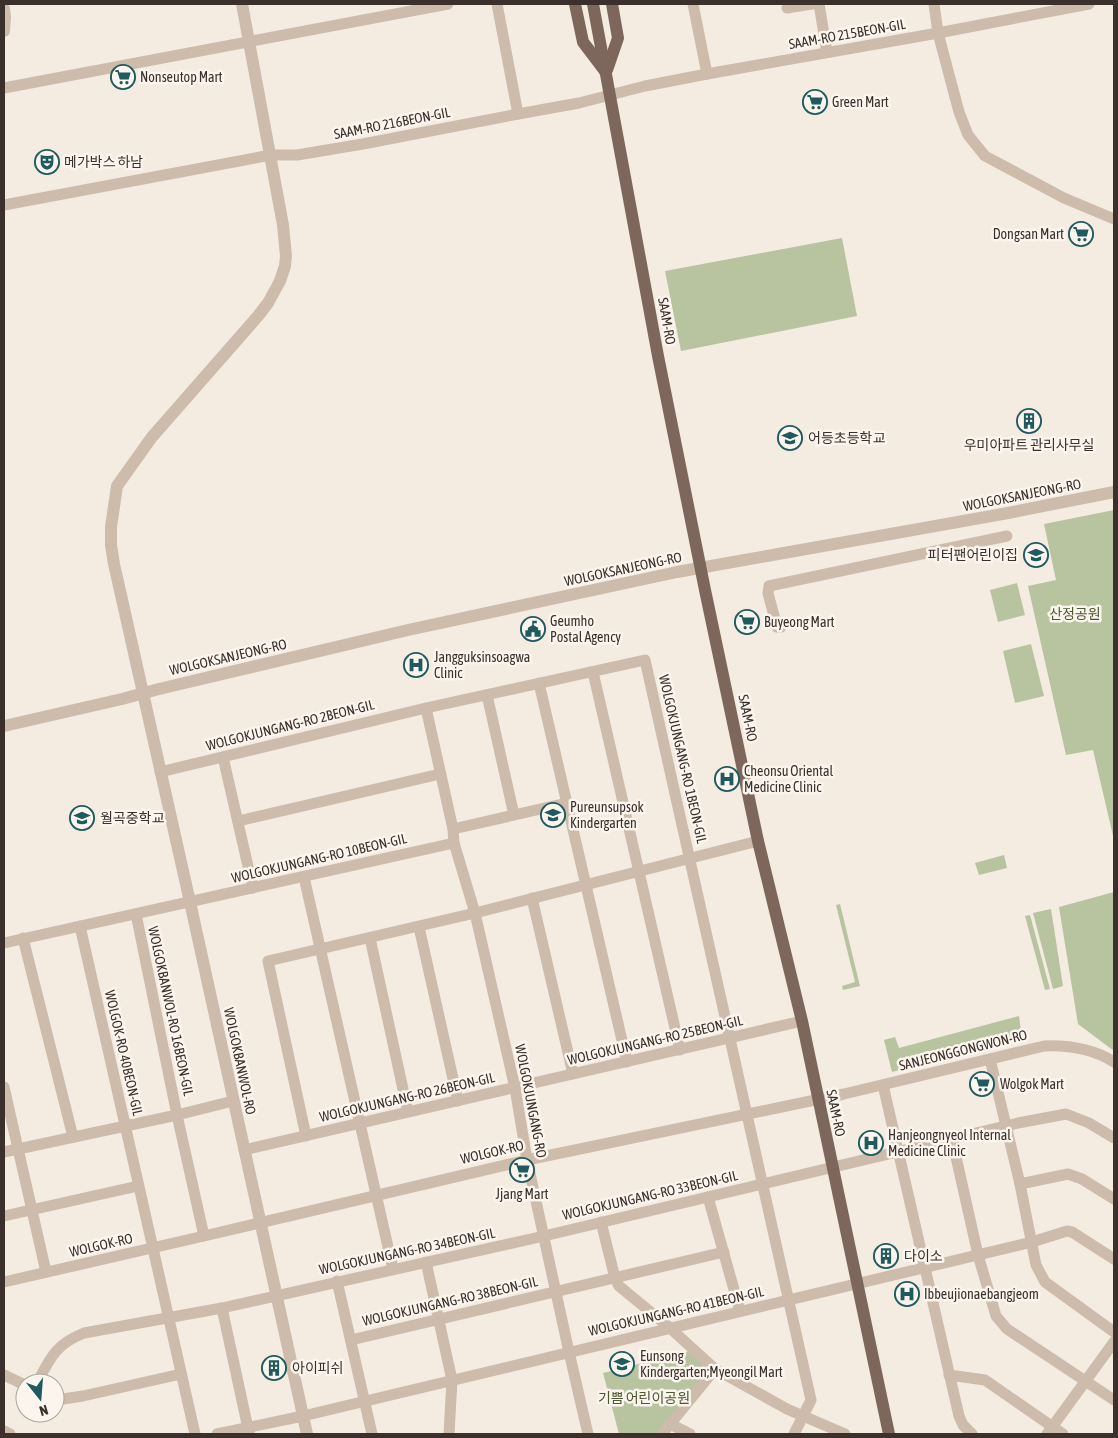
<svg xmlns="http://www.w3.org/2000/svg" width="1118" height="1438" font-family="'Asap Condensed','Noto Sans KR',sans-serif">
	<rect width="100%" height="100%" fill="#f4ebe1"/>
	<!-- green -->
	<g fill="#b8c4a0">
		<polygon points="842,238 857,316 681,351 665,271"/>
		<polygon points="1114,510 1114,840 1093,750 1066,755 1028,586 1056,580 1044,524"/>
		<polygon points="1017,583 1025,615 998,622 990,590"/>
		<polygon points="1031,644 1044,696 1015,703 1003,651"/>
		<polygon points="1004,855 1007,868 979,875 975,863"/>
		<polygon points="1114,892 1114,1051 1078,1024 1059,907"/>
		<polygon points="840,904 860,986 843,990 842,986 855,982 836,905"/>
		<polygon points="1051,909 1063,986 1053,989 1033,913"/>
		<polygon points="1030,915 1050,989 1045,990 1025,916"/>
		<polygon points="1019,1016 1022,1038 892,1072 884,1040 895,1037 899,1048"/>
		<polygon points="690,1351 710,1369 658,1434 619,1434 603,1373"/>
	</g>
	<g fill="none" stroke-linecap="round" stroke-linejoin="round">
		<!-- minor -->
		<g stroke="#cdbbac" stroke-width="11">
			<polyline points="497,4 518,114"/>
			<polyline points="693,4 707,74"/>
			<polyline points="819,4 827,52"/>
			<polyline points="934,4 938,33 959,112 968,135 985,156 1064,198 1114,219"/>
			<polyline points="787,8 812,4"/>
			<polyline points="4,88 448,4"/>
			<polyline points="4,205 271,155 297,155 363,144 518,114 579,103 645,86 707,74 938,33 1089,4"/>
			<polyline points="781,627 777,627 768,593 769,586 1007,536"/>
			<polyline points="593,672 680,1050"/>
			<polyline points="539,683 627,1062"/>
			<polyline points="487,695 514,815"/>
			<polyline points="426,708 453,829 454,843 475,913 515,1088 527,1160 569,1352 588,1434"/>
			<polyline points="223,757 253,888"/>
			<polyline points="160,772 426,708 645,660 811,1400 794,1434"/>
			<polyline points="238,821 440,774"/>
			<polyline points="453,829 567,803"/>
			<polyline points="304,877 393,1269"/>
			<polyline points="532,898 573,1074"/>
			<polyline points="136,914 177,1115 204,1236"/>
			<polyline points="80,926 195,1434"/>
			<polyline points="419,927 458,1101"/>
			<polyline points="23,938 73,1137"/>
			<polyline points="370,938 408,1112"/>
			<polyline points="4,943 454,843"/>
			<polyline points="990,1059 1020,1184 1036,1265 1045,1282 1114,1332"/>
			<polyline points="883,1085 959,1416 963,1425 972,1434"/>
			<polyline points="4,1087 46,1272"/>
			<polyline points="306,1136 268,961 475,913 758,841"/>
			<polyline points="952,1139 978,1255 996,1316 1007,1329 1114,1400"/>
			<polyline points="244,1150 802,1021"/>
			<polyline points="4,1152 177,1115 233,1101"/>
			<polyline points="1020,1184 1068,1174 1082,1179 1114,1199"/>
			<polyline points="708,1197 740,1311"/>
			<polyline points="4,1216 138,1186"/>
			<polyline points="601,1222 615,1278 619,1286 670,1328 715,1369 787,1409 845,1434"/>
			<polyline points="426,1262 452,1380 449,1434"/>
			<polyline points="337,1281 372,1434"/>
			<path d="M4,1282L204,1236L527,1160L844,1094L1044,1046C1068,1045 1093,1049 1114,1062"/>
			<polyline points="222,1308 249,1433"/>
			<polyline points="351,1340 724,1252"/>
			<polyline points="4,1375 25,1385"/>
			<polyline points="949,1375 985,1380 1063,1434"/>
			<path d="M37,1383C50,1358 56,1344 84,1333L222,1308L544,1236L1018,1123L1066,1114L1089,1123L1114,1138"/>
			<polyline points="55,1397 63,1399 83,1396 181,1374"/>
			<polyline points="670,1424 690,1434"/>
			<polyline points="4,1431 10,1434"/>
			<polyline points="217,1434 303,1416 1032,1242 1067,1231 1072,1232 1114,1259"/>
			<polyline points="662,1434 715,1369"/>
			<polyline points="1047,1434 1114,1342"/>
		</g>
		<!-- tertiary -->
		<g stroke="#cdbbac" stroke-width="12">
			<polyline points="242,4 283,225 286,256 285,266 280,281 268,303 258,316 152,437 117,486 111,527 111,545 114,564 190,902 307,1434"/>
			<polyline points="4,9 5,17 4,31"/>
			<polyline points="4,726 122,699 159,689 408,630 677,572 1008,513 1114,492"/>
		</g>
		<!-- primary -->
		<g stroke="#7d675c" stroke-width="12">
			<polyline points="575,4 583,42 605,71"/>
			<polyline points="593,4 658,356 705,590 758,841 802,1021 889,1434"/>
			<polyline points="607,70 618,38 612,4"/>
		</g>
	</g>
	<!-- icons -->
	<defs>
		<symbol id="supermarket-ring" viewBox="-11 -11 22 22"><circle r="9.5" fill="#fbf5ee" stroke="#1f5a5e" stroke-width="1.5"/><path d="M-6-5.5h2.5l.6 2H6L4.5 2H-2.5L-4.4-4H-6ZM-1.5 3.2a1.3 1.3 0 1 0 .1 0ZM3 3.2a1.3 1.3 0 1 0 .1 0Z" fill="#1f5a5e"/></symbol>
		<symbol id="theatre-ring" viewBox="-11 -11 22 22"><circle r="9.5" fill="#fbf5ee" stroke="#1f5a5e" stroke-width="1.5"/><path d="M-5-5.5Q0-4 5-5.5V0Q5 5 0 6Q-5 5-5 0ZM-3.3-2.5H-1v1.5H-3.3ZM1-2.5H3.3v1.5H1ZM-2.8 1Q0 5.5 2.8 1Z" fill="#1f5a5e"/></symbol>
		<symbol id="building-ring" viewBox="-11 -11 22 22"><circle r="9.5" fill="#fbf5ee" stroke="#1f5a5e" stroke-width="1.5"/><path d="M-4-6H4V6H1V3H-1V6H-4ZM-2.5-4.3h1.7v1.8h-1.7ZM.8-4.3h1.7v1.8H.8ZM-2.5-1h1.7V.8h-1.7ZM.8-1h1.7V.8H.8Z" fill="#1f5a5e"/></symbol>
		<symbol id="school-ring" viewBox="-11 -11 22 22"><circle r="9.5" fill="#fbf5ee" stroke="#1f5a5e" stroke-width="1.5"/><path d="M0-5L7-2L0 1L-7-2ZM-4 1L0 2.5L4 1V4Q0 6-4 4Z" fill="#1f5a5e"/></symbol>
		<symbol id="civic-ring" viewBox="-11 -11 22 22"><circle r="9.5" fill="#fbf5ee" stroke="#1f5a5e" stroke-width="1.5"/><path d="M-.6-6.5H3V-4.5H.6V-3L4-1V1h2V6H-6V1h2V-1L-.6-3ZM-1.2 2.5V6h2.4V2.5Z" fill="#1f5a5e"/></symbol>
		<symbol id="hospital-ring" viewBox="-11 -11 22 22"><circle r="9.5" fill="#fbf5ee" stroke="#1f5a5e" stroke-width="1.5"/><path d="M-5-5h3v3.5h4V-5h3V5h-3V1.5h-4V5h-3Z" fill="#1f5a5e"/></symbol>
	</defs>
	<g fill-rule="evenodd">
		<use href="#supermarket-ring" x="109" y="63" width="28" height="28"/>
		<use href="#supermarket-ring" x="801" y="88" width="28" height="28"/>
		<use href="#theatre-ring" x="33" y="148" width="28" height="28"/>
		<use href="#supermarket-ring" x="1067" y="220" width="28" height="28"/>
		<use href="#building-ring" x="1015" y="407" width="28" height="28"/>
		<use href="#school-ring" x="776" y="424" width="28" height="28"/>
		<use href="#school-ring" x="1022" y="541" width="28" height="28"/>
		<use href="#supermarket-ring" x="733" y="608" width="28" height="28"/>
		<use href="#civic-ring" x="519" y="615" width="28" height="28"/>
		<use href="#hospital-ring" x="402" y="651" width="28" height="28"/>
		<use href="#hospital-ring" x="713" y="765" width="28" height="28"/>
		<use href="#school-ring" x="539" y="801" width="28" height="28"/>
		<use href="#school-ring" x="68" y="804" width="28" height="28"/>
		<use href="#supermarket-ring" x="968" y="1070" width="28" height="28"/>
		<use href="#hospital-ring" x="857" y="1129" width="28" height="28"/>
		<use href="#supermarket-ring" x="508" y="1156" width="28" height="28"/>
		<use href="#building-ring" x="872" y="1242" width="28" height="28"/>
		<use href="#hospital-ring" x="893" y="1280" width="28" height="28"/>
		<use href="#school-ring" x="608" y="1350" width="28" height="28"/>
		<use href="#building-ring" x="260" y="1354" width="28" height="28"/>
	</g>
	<g text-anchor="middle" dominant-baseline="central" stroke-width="5" stroke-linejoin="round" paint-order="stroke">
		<!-- street labels -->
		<g font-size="14" fill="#3b302b" stroke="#fbf5ee">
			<text transform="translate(847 34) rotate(-10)">SAAM-RO 215BEON-GIL</text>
			<text transform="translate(392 123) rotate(-11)">SAAM-RO 216BEON-GIL</text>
			<text transform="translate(667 321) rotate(80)">SAAM-RO</text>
			<text transform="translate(1022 495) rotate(-11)">WOLGOKSANJEONG-RO</text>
			<text transform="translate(623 569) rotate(-12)">WOLGOKSANJEONG-RO</text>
			<text transform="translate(228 657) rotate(-13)">WOLGOKSANJEONG-RO</text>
			<text transform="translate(748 718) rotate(78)">SAAM-RO</text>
			<text transform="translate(290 725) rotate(-14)">WOLGOKJUNGANG-RO 2BEON-GIL</text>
			<text transform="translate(683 759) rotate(77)">WOLGOKJUNGANG-RO 1BEON-GIL</text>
			<text transform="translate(319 858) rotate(-13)">WOLGOKJUNGANG-RO 10BEON-GIL</text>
			<text transform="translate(171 1011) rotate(78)">WOLGOKBANWOL-RO 16BEON-GIL</text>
			<text transform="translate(655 1040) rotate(-13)">WOLGOKJUNGANG-RO 25BEON-GIL</text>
			<text transform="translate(963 1050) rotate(-14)">SANJEONGGONGWON-RO</text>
			<text transform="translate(124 1053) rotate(77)">WOLGOK-RO 40BEON-GIL</text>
			<text transform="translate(240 1061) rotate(78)">WOLGOKBANWOL-RO</text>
			<text transform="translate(407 1097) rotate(-13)">WOLGOKJUNGANG-RO 26BEON-GIL</text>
			<text transform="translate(531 1101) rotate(79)">WOLGOKJUNGANG-RO</text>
			<text transform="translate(836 1113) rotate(78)">SAAM-RO</text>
			<text transform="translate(492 1152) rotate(-13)">WOLGOK-RO</text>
			<text transform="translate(650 1195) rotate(-13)">WOLGOKJUNGANG-RO 33BEON-GIL</text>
			<text transform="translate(101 1245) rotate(-13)">WOLGOK-RO</text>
			<text transform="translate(407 1251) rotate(-12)">WOLGOKJUNGANG-RO 34BEON-GIL</text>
			<text transform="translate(450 1301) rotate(-13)">WOLGOKJUNGANG-RO 38BEON-GIL</text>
			<text transform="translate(676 1311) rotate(-13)">WOLGOKJUNGANG-RO 41BEON-GIL</text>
		</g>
		<!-- poi labels -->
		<g font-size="14" fill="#3b302b" stroke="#fbf5ee" text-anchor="start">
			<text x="140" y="77">Nonseutop Mart</text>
			<text x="832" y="102">Green Mart</text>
			<text x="64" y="162">메가박스 하남</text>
			<text x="1064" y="234" text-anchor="end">Dongsan Mart</text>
			<text x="808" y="438">어등초등학교</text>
			<text x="1029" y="445" text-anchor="middle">우미아파트 관리사무실</text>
			<text x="1018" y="555" text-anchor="end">피터팬어린이집</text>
			<text x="550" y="621">Geumho<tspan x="550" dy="16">Postal Agency</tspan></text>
			<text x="764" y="622">Buyeong Mart</text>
			<text x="434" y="657">Jangguksinsoagwa<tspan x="434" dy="16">Clinic</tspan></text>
			<text x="744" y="771">Cheonsu Oriental<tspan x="744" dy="16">Medicine Clinic</tspan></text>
			<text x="570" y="807">Pureunsupsok<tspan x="570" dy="16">Kindergarten</tspan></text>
			<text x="100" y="818">월곡중학교</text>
			<text x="1000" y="1084">Wolgok Mart</text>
			<text x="888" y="1135">Hanjeongnyeol Internal<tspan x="888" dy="16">Medicine Clinic</tspan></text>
			<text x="522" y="1194" text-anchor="middle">Jjang Mart</text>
			<text x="904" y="1256">다이소</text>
			<text x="924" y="1294">Ibbeujionaebangjeom</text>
			<text x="640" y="1356">Eunsong<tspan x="640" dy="16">Kindergarten;Myeongil Mart</tspan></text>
			<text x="292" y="1368">아이피쉬</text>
		</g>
		<!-- park labels -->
		<g font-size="14" fill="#4a5a2e" stroke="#fbf5ee">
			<text x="1075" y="614">산정공원</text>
			<text x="644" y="1398">기쁨 어린이공원</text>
		</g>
	</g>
	<!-- border -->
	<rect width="1118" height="1438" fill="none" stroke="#3b302b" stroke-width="10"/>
	<!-- north arrow -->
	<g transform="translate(40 1398) rotate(163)"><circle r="24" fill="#fbf5ee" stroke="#aea6a0"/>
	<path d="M0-4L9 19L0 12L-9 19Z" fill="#1f5a5e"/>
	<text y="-8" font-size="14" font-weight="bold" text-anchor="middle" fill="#3b302b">N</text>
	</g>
</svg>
